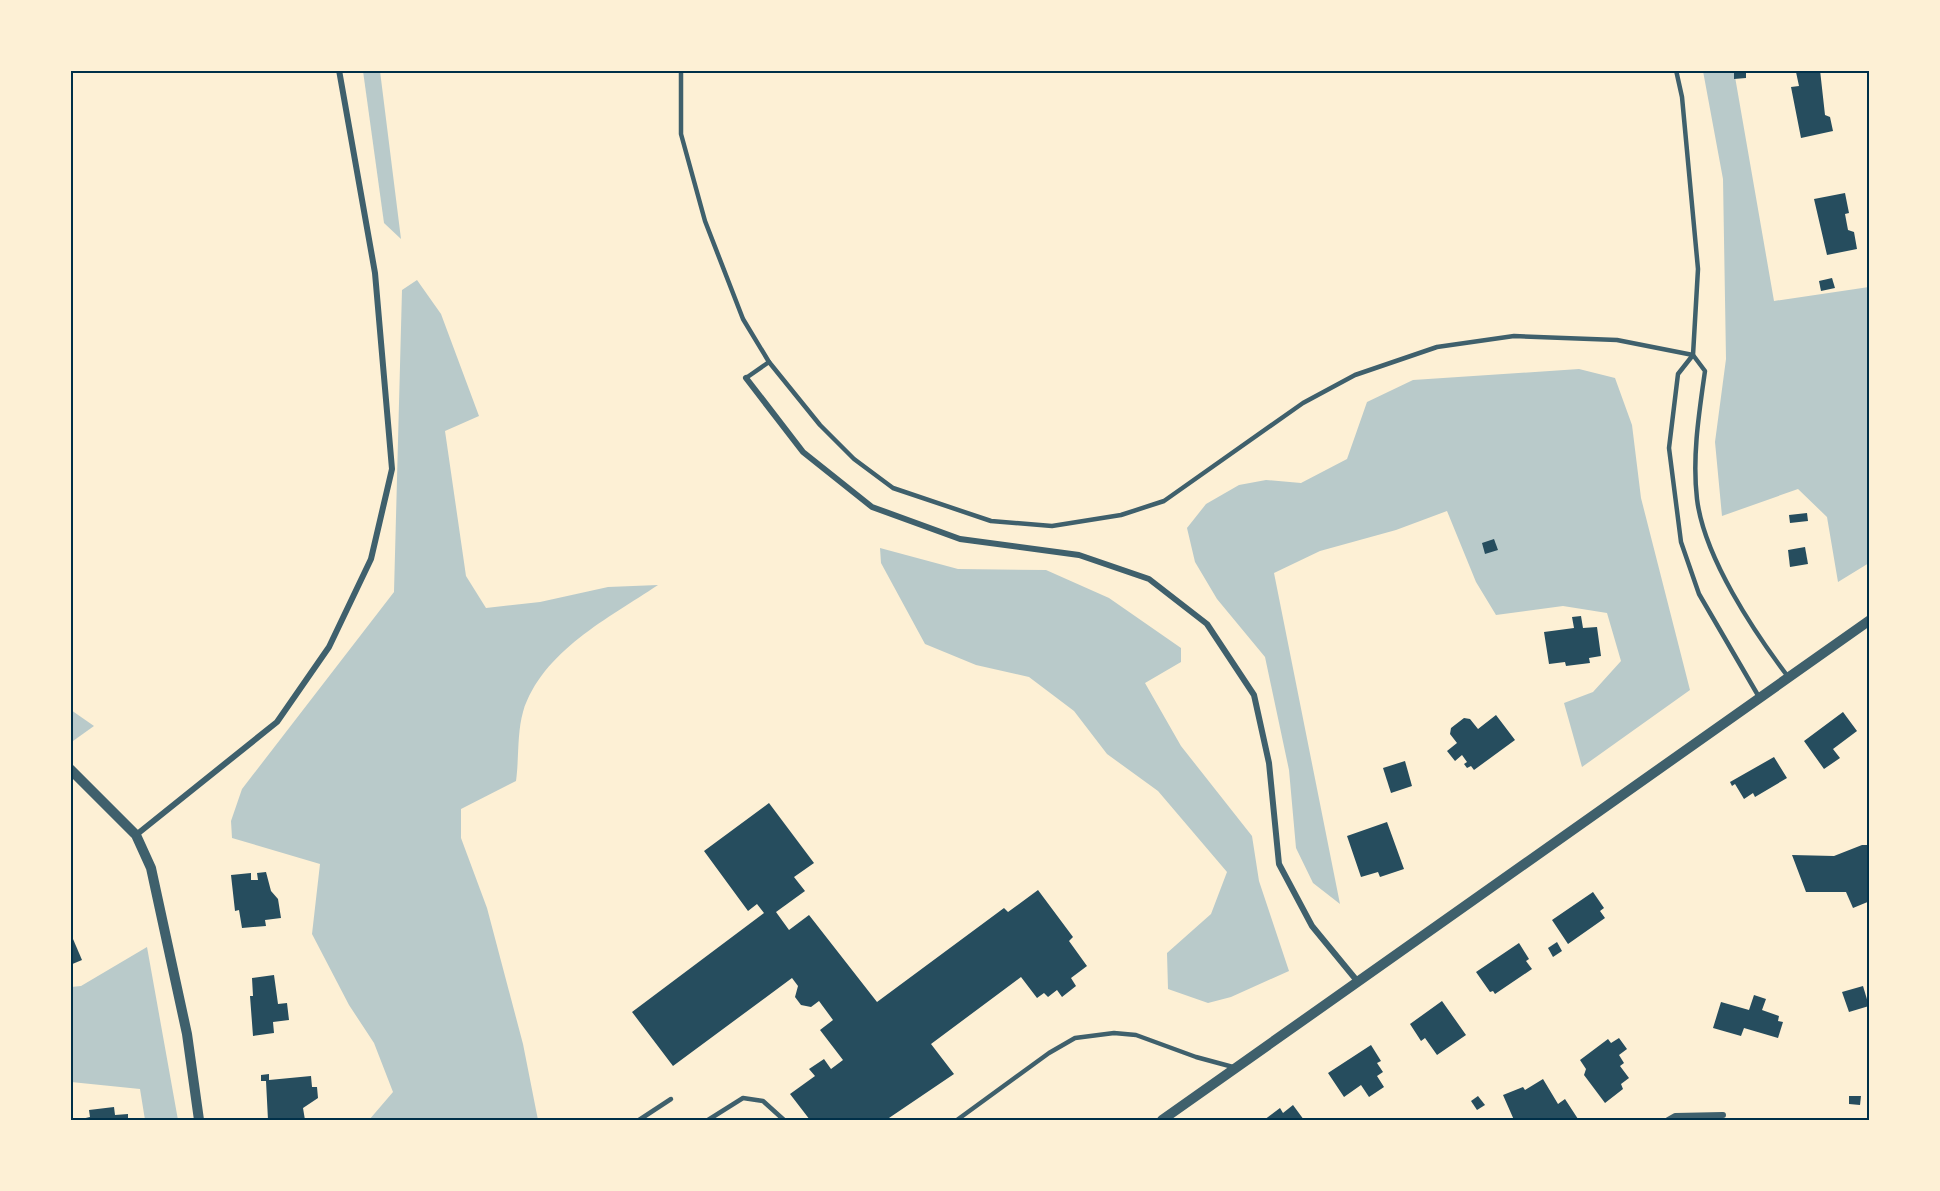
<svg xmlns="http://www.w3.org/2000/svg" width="1940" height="1191" font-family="Signika,sans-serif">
	<rect width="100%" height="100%" fill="#fdf0d5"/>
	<!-- green -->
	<g fill="#b9caca">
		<polygon points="363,71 380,71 401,239 384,223"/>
		<polygon points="1703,71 1734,71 1774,301 1869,287 1869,563 1838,582 1827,517 1798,489 1722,516 1715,442 1726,359 1723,179"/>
		<path d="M417,280L441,314L479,416L445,431L466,576L486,608L540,602L608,587L658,585C609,618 542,651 523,712C517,733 519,760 516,781L461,809V838L487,908L523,1044L538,1120H369L393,1092L374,1043L349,1005L312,934L320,864L232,838L231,821L242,789L394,592L402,290Z"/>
		<polygon points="1579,369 1615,378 1632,425 1641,498 1690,690 1582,767 1564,703 1593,692 1621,661 1607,613 1563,606 1496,615 1476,582 1447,511 1396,530 1320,551 1274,573 1340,904 1313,883 1296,848 1289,770 1265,657 1217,599 1195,562 1187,528 1206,504 1239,485 1266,480 1301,483 1347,459 1367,402 1413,380"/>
		<polygon points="880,548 958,569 1046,570 1109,598 1181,648 1181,662 1145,683 1181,746 1252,836 1259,881 1289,971 1231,997 1208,1003 1168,989 1167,953 1211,914 1227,872 1158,791 1107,754 1074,711 1029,677 976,665 925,644 881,563"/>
		<polygon points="71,710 94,726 73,741 71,739"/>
		<polygon points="147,947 178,1120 145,1120 140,1089 71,1082 71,987 81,986"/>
	</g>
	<!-- building -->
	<g fill="#264d5e">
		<polygon points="1734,70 1746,70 1746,78 1734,79"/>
		<polygon points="1804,70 1820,70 1825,115 1830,117 1833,131 1801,138 1791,87 1799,86 1796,72"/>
		<polygon points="1845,193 1849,213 1845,214 1848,230 1854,232 1857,249 1827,255 1814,199"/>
		<polygon points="1832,278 1835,288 1821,291 1819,281"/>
		<polygon points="1807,513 1808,521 1790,523 1789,515"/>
		<polygon points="1494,539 1498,550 1485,554 1482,543"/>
		<polygon points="1805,547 1808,564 1790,567 1788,550"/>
		<polygon points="1581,616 1583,628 1597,627 1601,656 1589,658 1590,663 1566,666 1565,662 1549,664 1544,632 1574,628 1572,617"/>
		<polygon points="1843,712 1857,731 1833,749 1840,758 1824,769 1804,741"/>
		<polygon points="1496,715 1515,740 1474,770 1471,766 1467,768 1464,764 1467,762 1462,755 1455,761 1447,751 1457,743 1450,734 1451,728 1464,718 1470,719 1478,729"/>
		<polygon points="1774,757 1787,778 1755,797 1753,793 1744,799 1735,784 1732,786 1730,782"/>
		<polygon points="1405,761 1412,786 1391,793 1383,768"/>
		<polygon points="769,803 814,863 794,877 805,891 776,912 789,930 809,915 877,1002 1004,908 1008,912 1038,890 1073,937 1069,941 1087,966 1071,978 1076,986 1062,997 1057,990 1048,997 1044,993 1037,998 1021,977 931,1044 954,1074 886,1120 810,1120 790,1094 815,1076 809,1069 824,1059 831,1069 843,1060 820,1030 833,1020 819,1001 811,1007 801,1005 795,997 798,986 792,978 673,1066 632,1012 764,913 757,904 748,911 704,851"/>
		<polygon points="1387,822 1404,869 1380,877 1378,872 1361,877 1347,836"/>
		<polygon points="1862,845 1870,845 1870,901 1853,908 1846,892 1806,892 1792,855 1834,856"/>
		<polygon points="266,872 271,891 278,899 281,918 265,920 266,926 242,928 239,910 235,911 231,875 251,873 251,880 258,880 257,873"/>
		<polygon points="1593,892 1604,908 1600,911 1605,918 1568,944 1552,920"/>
		<polygon points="70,932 82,960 70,965"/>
		<polygon points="1557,942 1562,951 1553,957 1548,948"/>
		<polygon points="1519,943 1529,959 1526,961 1532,969 1495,994 1493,991 1490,992 1476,972"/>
		<polygon points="274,975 278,1004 287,1003 289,1020 273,1022 274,1033 253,1036 250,996 253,996 252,978"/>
		<polygon points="1863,986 1869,1006 1849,1012 1842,992"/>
		<polygon points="1754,995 1766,999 1762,1010 1779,1016 1778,1021 1783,1022 1778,1038 1744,1028 1741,1036 1713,1028 1721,1002 1749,1010"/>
		<polygon points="1442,1001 1466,1035 1437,1055 1425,1038 1421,1041 1410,1024"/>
		<polygon points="1619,1038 1627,1049 1619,1055 1624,1063 1620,1066 1629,1078 1621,1084 1623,1089 1605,1103 1584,1075 1586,1069 1580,1060 1608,1039 1611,1043"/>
		<polygon points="1371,1045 1381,1061 1377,1063 1383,1072 1377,1076 1384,1087 1369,1097 1361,1085 1344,1097 1328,1073"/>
		<polygon points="269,1074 269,1080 311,1076 312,1087 317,1087 318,1098 303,1108 305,1120 268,1120 266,1081 261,1081 261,1075"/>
		<polygon points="1543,1079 1558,1104 1565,1099 1578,1119 1514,1120 1503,1095 1523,1087 1525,1090"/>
		<polygon points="1478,1096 1485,1105 1477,1110 1471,1101"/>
		<polygon points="1849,1096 1861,1096 1860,1105 1849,1104"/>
		<polygon points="1293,1105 1304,1120 1264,1120 1280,1108 1283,1113"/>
		<polygon points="114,1107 115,1115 128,1114 128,1120 77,1120 90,1117 89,1110"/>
	</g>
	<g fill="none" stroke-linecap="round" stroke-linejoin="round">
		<!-- service -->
		<g stroke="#3f606c" stroke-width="4.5">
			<path d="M681,70V134L705,221L743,319L769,362L820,425L854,459L893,488L991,521L1052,526L1121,515L1164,501L1303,403L1355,375L1437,347L1514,336L1617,340L1693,355L1705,371C1699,413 1692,457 1697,499C1704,557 1754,632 1789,678"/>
			<polyline points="1676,70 1682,97 1698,269 1693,355 1678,374 1669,448 1681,542 1699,594 1759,697"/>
			<polyline points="746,378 769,362"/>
			<polyline points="639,1120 671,1099"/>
			<polyline points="708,1120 743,1098 763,1101 784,1120"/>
			<polyline points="957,1120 1049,1053 1075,1038 1114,1033 1136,1035 1196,1057 1233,1067"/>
		</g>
		<!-- minor -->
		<g stroke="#3f606c" stroke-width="6">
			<polyline points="746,378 803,452 872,507 960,539 1079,555 1149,579 1207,624 1254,695 1269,763 1279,864 1312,926 1358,982"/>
			<polyline points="136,835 277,722 329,647 371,559 392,469 375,273 339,70"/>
			<polyline points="1668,1120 1675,1116 1723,1115"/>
		</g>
		<!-- tertiary -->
		<g stroke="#3f606c" stroke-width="10">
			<polyline points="70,769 136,835 151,868 187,1034 199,1120"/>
			<polyline points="1162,1120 1870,620"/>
		</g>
	</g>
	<!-- border -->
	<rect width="1940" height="1191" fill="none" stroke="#fdf0d5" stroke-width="144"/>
	<rect x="72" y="72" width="1796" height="1047" fill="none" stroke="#003049" stroke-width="2"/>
</svg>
